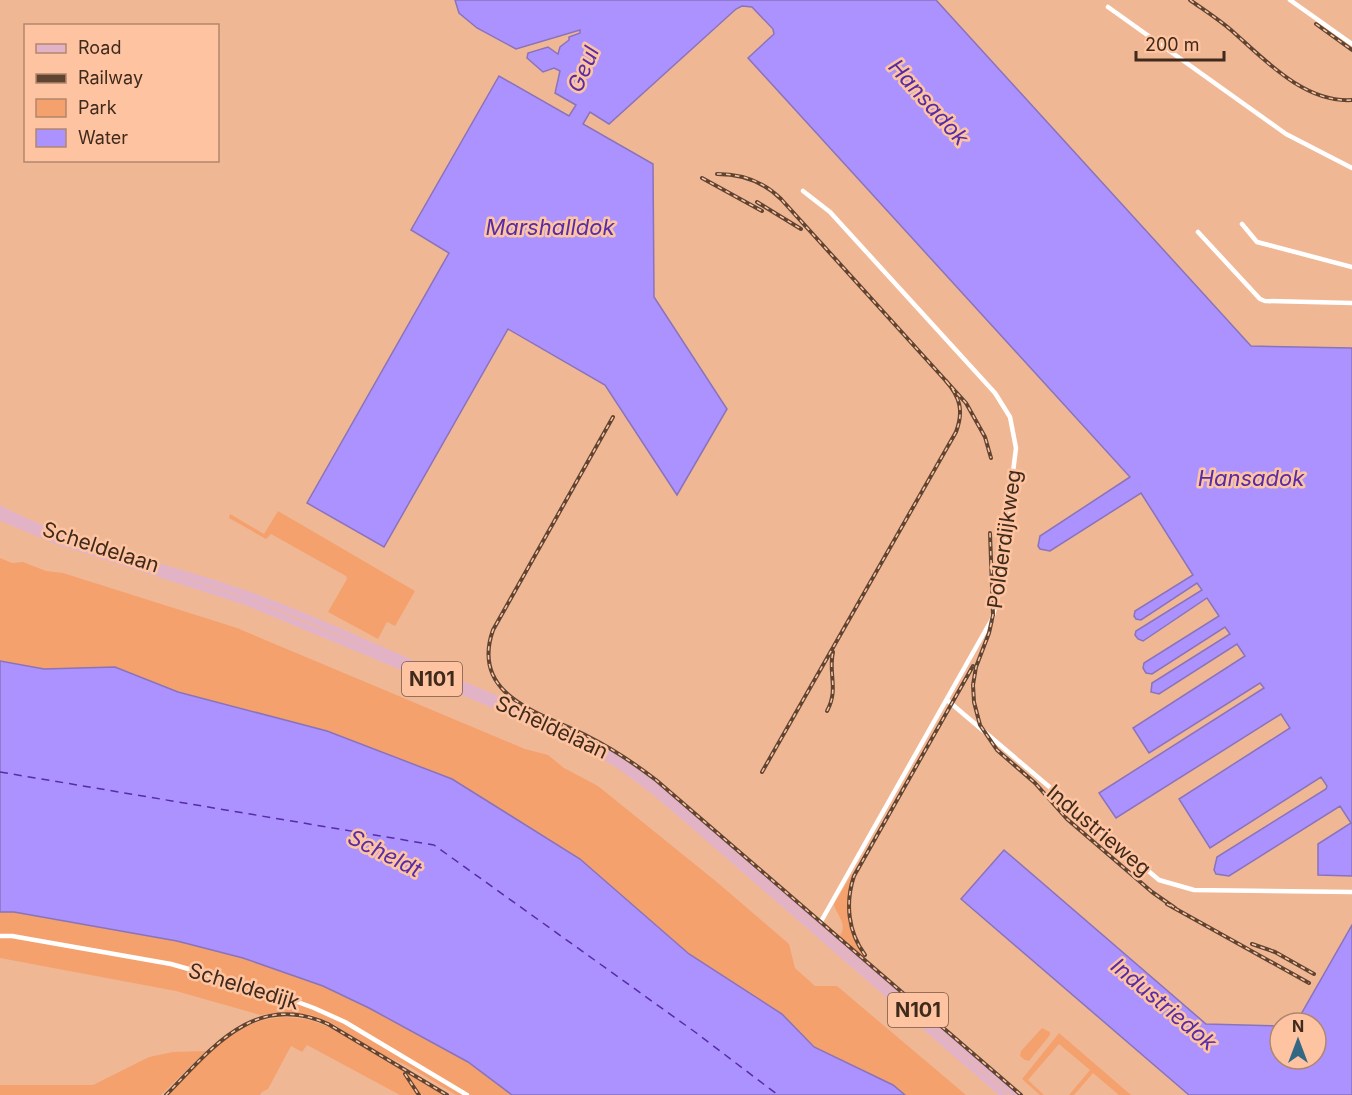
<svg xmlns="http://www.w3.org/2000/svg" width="1352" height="1095" font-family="Inter,sans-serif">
	<rect width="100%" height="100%" fill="#f0b795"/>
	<!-- green -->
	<g fill="#f4a16d">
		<polygon points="278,511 415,591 395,626 387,622 378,639 328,612 347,579 346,576 271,534 266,539 229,518 230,514 264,534"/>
		<polygon points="0,558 12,563 23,562 46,571 63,573 237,628 525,749 548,755 564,768 598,786 718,883 789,944 795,968 815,986 837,986 966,1095 905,1095 893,1085 814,1047 782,1014 689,954 178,692 115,667 44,669 0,661"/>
		<path d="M861,859C843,892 844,926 864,957L840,936C848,923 837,917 834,904Z"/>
		<polygon points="0,912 14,912 177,941 243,958 323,986 369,1008 468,1062 512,1095 456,1095 408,1066 381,1054 333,1024 312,1015 285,1012 260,1015 176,991 0,958"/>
		<path d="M285,1017L306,1019L327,1026L444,1095H423L418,1092L417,1095H400L307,1045L302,1052L291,1046L268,1089L262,1092L260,1095H169C202,1060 233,1019 285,1017Z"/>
		<polygon points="1042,1028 1050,1032 1050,1035 1029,1061 1025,1060 1020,1056 1021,1051"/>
		<polygon points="1059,1033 1131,1095 1119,1095 1093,1073 1074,1095 1069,1095 1090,1070 1059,1044 1028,1080 1044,1095 1040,1095 1022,1079"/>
		<polygon points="206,1051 161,1095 0,1095 0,1085 93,1085 149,1057 173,1052"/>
	</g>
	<!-- water -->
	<g fill="#ab92fe" stroke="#8b73ba" stroke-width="1.5">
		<polygon points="455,0 936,0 1251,346 1352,348 1352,876 1318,875 1318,844 1351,823 1340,806 1229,876 1216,874 1214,870 1217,857 1326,789 1327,786 1321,777 1210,848 1179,799 1290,728 1281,714 1116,818 1099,793 1264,688 1260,683 1149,753 1133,728 1245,656 1237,644 1159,694 1151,692 1152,683 1230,634 1225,627 1152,674 1146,673 1143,668 1144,663 1219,616 1207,598 1143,641 1138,639 1135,635 1136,631 1202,590 1197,583 1141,620 1136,619 1134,616 1135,611 1193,575 1141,493 1050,551 1040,549 1038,546 1040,536 1130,477 748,58 774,34 773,29 752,7 742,6 736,9 609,124 590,112 583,124 653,164 654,297 727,409 677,495 605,385 508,329 384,547 307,503 449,253 411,230 499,76 569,116 576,105 555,93 560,71 554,68 543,72 527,58 528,53 548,47 558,54 560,47 569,40 569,37 580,33 580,30 516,49 477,28 459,13"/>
		<polygon points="0,661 44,669 115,667 178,692 327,731 452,779 580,859 689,954 782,1014 814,1047 893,1085 905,1095 512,1095 468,1062 369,1008 323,986 243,958 177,941 14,912 0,912"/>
		<polygon points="1004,850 1206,1024 1280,1026 1280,1059 1316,1059 1316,1023 1296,1023 1352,925 1352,1095 1189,1095 961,899"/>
	</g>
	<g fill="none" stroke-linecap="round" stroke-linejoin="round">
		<!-- ferry -->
		<polyline stroke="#572ca8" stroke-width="1.5" stroke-dasharray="8 6" stroke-linecap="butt" points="0,772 434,845 695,1032 778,1095"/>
		<!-- minor -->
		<g stroke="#fff" stroke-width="4.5">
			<polyline points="1290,0 1352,44"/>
			<polyline points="1108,7 1286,134 1352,168"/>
			<polyline points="803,191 830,212 995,393 1010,417 1016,448 997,600 992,619 819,925"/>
			<polyline points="1242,224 1257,242 1352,267"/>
			<polyline points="1198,232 1260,299 1265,301 1352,303"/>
			<polyline points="947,700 1159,880 1194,890 1352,892"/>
			<polyline points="0,936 12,936 171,964 273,993 314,1008 345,1022 467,1095"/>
		</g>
		<!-- major -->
		<g stroke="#e2b3c7" stroke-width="7">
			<path d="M0,509C69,546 148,562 222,586C288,607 352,638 415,665C500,701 588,732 662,788L1016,1095"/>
			<polyline points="0,517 57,541 247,602 521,716 592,749 619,765 658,794 1004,1095"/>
		</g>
		<defs>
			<g id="rail">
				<path d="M1190,0C1204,10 1218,19 1231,30C1264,59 1304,103 1352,100"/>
				<polyline points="1316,24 1352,50"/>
				<path d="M717,174C741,174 763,181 781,199L966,403L985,437L991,458"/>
				<polyline points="702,178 762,211"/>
				<polyline points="757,202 801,229"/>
				<path d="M613,417L493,630C469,698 545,714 589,737C613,749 635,764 656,780L1021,1095"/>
				<polyline points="990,533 993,615 989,633 976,667 973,685 974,702 980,725 997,750 1035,783 1067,819 1152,892 1175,908"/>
				<path d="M827,711C839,689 828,674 833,652"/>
				<path d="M762,772L956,432C964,411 960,397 946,381"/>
				<polyline points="1167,904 1309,983"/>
				<polyline points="1252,944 1275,952 1314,974"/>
				<path d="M865,955C848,932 845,903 854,876L973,666"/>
				<polyline points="405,1074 419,1095"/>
				<path d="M166,1095C212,1048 255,991 328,1024L447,1095"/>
			</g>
		</defs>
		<!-- rail casing -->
		<use href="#rail" stroke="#604432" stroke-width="4"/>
		<!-- rail -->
		<use href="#rail" stroke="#fec4a1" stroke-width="1.5" stroke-dasharray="4.5" stroke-linecap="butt"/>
	</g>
	<g text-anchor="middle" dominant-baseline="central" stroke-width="5" stroke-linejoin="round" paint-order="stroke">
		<!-- shield labels -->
		<g fill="#fec4a1" stroke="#795844" stroke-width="1.5">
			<rect x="402" y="662" width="60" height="34" rx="4.5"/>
			<rect x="888" y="993" width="60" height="34" rx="4.5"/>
		</g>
		<g font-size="20" font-weight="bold" fill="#402a1c">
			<text x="432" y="679">N101</text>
			<text x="918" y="1010">N101</text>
		</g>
		<!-- street labels -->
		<g font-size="21" fill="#402a1c" stroke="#fec4a1">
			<text transform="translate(1004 539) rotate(-82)">Polderdijkweg</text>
			<text transform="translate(101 547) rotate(18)">Scheldelaan</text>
			<text transform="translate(552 727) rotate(25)">Scheldelaan</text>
			<text transform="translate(1099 830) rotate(40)">Industrieweg</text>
			<text transform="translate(244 986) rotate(17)">Scheldedijk</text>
		</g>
		<!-- water labels -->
		<g font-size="22" font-style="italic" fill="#572ca8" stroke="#fec4a1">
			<text transform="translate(583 69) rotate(-67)">Geul</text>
			<text transform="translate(929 102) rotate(48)">Hansadok</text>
			<text x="550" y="227">Marshalldok</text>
			<text x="1251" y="478">Hansadok</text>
			<text transform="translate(385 853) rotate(27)">Scheldt</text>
			<text transform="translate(1164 1004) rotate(40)">Industriedok</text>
		</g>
	</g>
	<!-- legend -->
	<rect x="24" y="24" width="195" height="138" fill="#fec4a1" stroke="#b2866c" stroke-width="1.5"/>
	<rect x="36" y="44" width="30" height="9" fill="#e2b3c7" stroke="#b2866c" stroke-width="1.5"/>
	<text x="78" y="54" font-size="18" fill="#402a1c">Road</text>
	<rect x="36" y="74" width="30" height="9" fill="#604432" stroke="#b2866c" stroke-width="1.5"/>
	<text x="78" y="84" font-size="18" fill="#402a1c">Railway</text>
	<rect x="36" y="99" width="30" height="18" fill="#f4a16d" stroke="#b2866c" stroke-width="1.5"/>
	<text x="78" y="114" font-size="18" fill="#402a1c">Park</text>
	<rect x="36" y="129" width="30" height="18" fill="#ab92fe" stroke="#b2866c" stroke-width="1.5"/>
	<text x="78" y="144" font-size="18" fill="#402a1c">Water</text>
	<!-- north arrow -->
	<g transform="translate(1298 1041)"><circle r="28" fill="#fec4a1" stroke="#b2866c" stroke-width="1.5"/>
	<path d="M0-4.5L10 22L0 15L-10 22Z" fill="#326883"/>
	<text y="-9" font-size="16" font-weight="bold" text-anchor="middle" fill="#402a1c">N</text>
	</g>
	<!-- scale -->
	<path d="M1136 51v9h88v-9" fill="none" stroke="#402a1c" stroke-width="3"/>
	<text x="1145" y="51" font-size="18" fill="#402a1c" stroke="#fec4a1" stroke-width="4.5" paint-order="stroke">200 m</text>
</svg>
